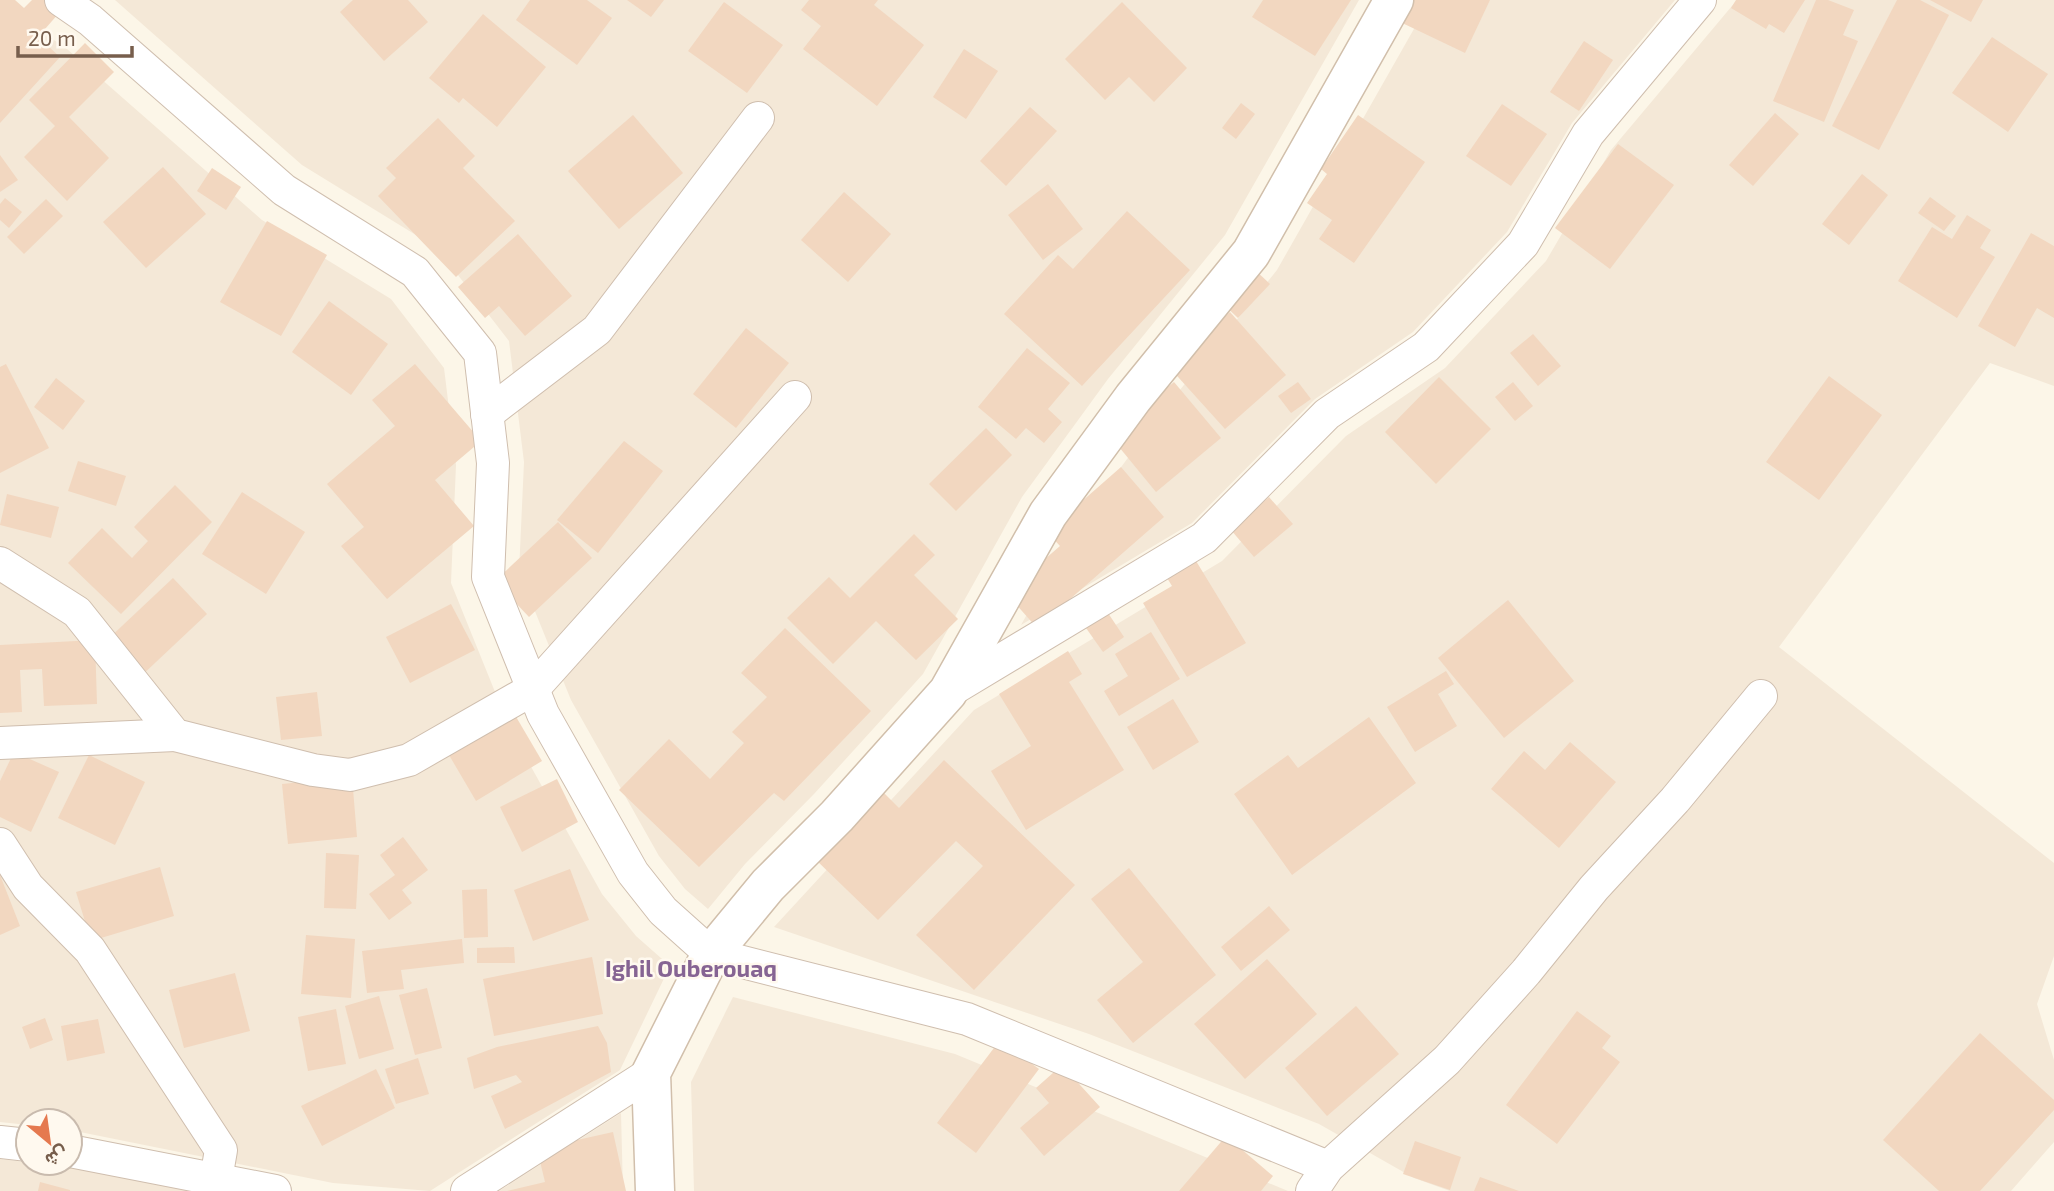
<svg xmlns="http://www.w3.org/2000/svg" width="2054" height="1191" font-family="'Exo 2',Vazirmatn,sans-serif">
	<rect width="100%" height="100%" fill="#fcf6e8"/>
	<!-- residential -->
	<g fill="#f4e8d7">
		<polygon points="115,0 1359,0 1225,235 1108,379 1022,497 923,674 814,794 745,864 708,909 685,889 659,856 571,700 519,572 524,462 509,341 437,248 302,165"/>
		<polygon points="1427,0 1675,0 1572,123 1507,232 1413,332 1315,399 1192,523 1021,625 1074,531 1158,417 1277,270 1423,13"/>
		<polygon points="1737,0 2054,0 2054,386 1990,363 1779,647 2054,863 2054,956 2037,1004 2054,1060 2054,1142 2011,1191 1450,1191 1414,1178 1319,1124 1089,1034 774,927 974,710 1222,561 1346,436 1445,368 1546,261 1611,150"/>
		<polygon points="0,3 67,49 262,220 391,299 444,368 456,465 451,583 510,729 602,894 636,936 670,966 620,1070 430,1191 333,1183 70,1130 70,1121 28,1121 28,1125 0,1122"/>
		<polygon points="733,997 955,1054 1288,1191 694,1191 691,1082"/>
		<polygon points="621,1113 623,1191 499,1191"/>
		<polygon points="0,1159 82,1169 190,1191 0,1191"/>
	</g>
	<!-- building -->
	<g fill="#f2d7c0">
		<polygon points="0,0 15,0 24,8 32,0 44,0 59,13 38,37 60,57 0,123"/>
		<polygon points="353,0 408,0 428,22 384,61 340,12"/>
		<polygon points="530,0 587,0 612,18 577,65 516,20"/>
		<polygon points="627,0 664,0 651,17"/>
		<polygon points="809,0 878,0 874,5 924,45 877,106 803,49 821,26 801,10"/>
		<polygon points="1263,0 1351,0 1315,56 1252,17"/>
		<polygon points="1408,0 1490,0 1465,53 1398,21"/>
		<polygon points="1736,0 1805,0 1784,33 1769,24 1766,29 1731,8"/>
		<polygon points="1816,0 1828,0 1854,10 1843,35 1858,41 1824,122 1773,101"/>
		<polygon points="1897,0 1920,0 1949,15 1879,150 1832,126"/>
		<polygon points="1930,0 1983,0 1971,22"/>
		<polygon points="724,2 783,45 747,93 688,51"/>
		<polygon points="1122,2 1187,68 1154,102 1129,77 1105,100 1065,59"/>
		<polygon points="483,14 546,67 497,127 463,98 459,103 429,78"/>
		<polygon points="1992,37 2048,74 2008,132 1952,93"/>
		<polygon points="1584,41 1613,60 1579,111 1550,92"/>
		<polygon points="85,43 114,72 69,117 109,158 67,201 24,157 55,126 29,100"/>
		<polygon points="964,49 998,71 966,119 933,97"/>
		<polygon points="1241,103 1255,114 1236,139 1222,128"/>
		<polygon points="1502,104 1547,134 1511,186 1466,156"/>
		<polygon points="1030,107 1057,131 1006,186 980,161"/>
		<polygon points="1775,113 1799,134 1753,186 1729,165"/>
		<polygon points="633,115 683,173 619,229 568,171"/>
		<polygon points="1358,115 1425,162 1354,263 1319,239 1332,220 1307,203 1327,174 1321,169"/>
		<polygon points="438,118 475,156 463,168 515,221 456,277 378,196 396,178 386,168"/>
		<polygon points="1618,144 1674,185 1610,269 1555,228"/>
		<polygon points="0,155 18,180 0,192"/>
		<polygon points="163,167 206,214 146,268 103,222"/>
		<polygon points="212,168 241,187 226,210 197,191"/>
		<polygon points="1862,174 1888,195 1849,245 1822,224"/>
		<polygon points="1048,184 1083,229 1043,260 1008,215"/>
		<polygon points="844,192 891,234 848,282 801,240"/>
		<polygon points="1930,197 1956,216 1944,231 1918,213"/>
		<polygon points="5,198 22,212 9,228 0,220 0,204"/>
		<polygon points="46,199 63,216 24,254 7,237"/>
		<polygon points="1127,211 1190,270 1082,386 1004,314 1058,255 1073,269"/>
		<polygon points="1967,215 1991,230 1980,248 1995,257 1957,318 1898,281 1932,227 1952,239"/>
		<polygon points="267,221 327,255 281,336 220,302"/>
		<polygon points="2031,233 2054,246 2054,318 2037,308 2015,347 1978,326"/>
		<polygon points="518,234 572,296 525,336 499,306 485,318 458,287"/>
		<polygon points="1254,269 1270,284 1238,318 1222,303"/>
		<polygon points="329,301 388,344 351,395 292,352"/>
		<polygon points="1230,312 1286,375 1225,429 1169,367"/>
		<polygon points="746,328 789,363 736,428 693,394"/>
		<polygon points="1533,334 1561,366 1538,386 1510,353"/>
		<polygon points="1027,348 1070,383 1048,409 1062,422 1044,443 1026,428 1016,439 978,407"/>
		<polygon points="6,364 49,448 0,473 0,367"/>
		<polygon points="415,364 481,441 435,480 474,526 387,599 341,546 364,527 327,484 395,426 372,400"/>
		<polygon points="1829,376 1882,415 1819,500 1766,462"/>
		<polygon points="1439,377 1491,429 1436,484 1385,432"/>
		<polygon points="56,378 85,401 63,430 34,407"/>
		<polygon points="1174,382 1221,438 1156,492 1110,436"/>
		<polygon points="1298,382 1311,399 1291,413 1278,396"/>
		<polygon points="1513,382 1533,406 1515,421 1495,397"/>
		<polygon points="986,428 1012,455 956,511 929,484"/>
		<polygon points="624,441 663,471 598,553 557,520"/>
		<polygon points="78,461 126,476 116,506 68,491"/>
		<polygon points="1121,467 1164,517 1037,628 1006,593 1060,546 1047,532"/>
		<polygon points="175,485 212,522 121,614 68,563 102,528 132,558 148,541 134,527"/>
		<polygon points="242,492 305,532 266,594 202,554"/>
		<polygon points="7,494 59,507 51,538 0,525"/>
		<polygon points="1269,497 1293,524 1254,557 1231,530"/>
		<polygon points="558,522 592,558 529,617 495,581"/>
		<polygon points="914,534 935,555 914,575 958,619 916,660 876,621 833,664 787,618 829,577 850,598"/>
		<polygon points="1193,556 1246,643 1187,677 1143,603 1172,586 1164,573"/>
		<polygon points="173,578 207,614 139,678 105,642"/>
		<polygon points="1508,600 1574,681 1504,738 1438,658"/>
		<polygon points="451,604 475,650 410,683 386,637"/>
		<polygon points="1108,613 1124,637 1103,652 1086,628"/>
		<polygon points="785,628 871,711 784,801 774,793 699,867 619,790 669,739 710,779 744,743 732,732 767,697 741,673"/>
		<polygon points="1151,632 1180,679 1119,716 1104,691 1128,676 1115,654"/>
		<polygon points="95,640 97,704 44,706 42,669 20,670 22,712 0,713 0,645"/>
		<polygon points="1068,651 1082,674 1069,682 1124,770 1026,830 991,771 1031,746 999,694"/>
		<polygon points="1446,671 1454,684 1438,694 1457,726 1415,752 1387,707"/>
		<polygon points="317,692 322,736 281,740 276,697"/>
		<polygon points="1173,699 1199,742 1153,770 1127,727"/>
		<polygon points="515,715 542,761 476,801 449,755"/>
		<polygon points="1369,717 1416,783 1292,875 1234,794 1288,755 1298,768"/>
		<polygon points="1570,742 1616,782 1559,848 1491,789 1524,751 1545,770"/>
		<polygon points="14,752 59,772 31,832 0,817 0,781"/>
		<polygon points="89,755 145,782 115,845 58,818"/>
		<polygon points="944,760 1075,885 974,990 916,935 983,866 956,841 878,920 814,858 880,789 899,808"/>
		<polygon points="352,777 357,837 288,844 282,784"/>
		<polygon points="557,779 578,822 522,852 500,807"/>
		<polygon points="403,837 428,870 402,890 412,903 389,920 369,894 395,875 380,855"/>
		<polygon points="326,853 359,855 356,909 324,908"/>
		<polygon points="160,867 174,916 91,941 76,892"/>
		<polygon points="1129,868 1216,975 1133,1043 1097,1000 1143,962 1091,899"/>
		<polygon points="570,869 589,920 533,941 514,890"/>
		<polygon points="0,875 20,926 0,935"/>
		<polygon points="487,889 488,937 464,938 462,890"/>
		<polygon points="1269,906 1290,930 1241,971 1221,947"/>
		<polygon points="306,935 355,939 351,998 301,994"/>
		<polygon points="462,939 464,963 401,970 404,989 367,993 362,951"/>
		<polygon points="514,947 515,963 477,963 477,948"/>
		<polygon points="592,957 603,1014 494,1036 483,979"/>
		<polygon points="1267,959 1317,1014 1245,1079 1194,1024"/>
		<polygon points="235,973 250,1031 184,1048 169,990"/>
		<polygon points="427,988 442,1048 415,1055 399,995"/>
		<polygon points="379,996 394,1049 359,1059 345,1006"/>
		<polygon points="1356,1006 1399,1054 1327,1116 1285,1068"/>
		<polygon points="336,1009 346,1064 308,1071 298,1017"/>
		<polygon points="1577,1011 1611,1036 1602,1048 1620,1062 1557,1144 1506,1105"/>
		<polygon points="45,1018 53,1040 30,1049 22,1027"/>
		<polygon points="98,1019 105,1053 67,1061 61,1026"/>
		<polygon points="598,1026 607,1043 611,1072 505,1129 491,1096 522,1082 516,1075 474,1089 467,1058 497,1047"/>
		<polygon points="1980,1033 2054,1100 2054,1110 1980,1191 1939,1191 1883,1140"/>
		<polygon points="1000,1040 1039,1069 976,1153 937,1123"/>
		<polygon points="418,1058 429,1094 396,1104 385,1069"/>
		<polygon points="1062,1065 1100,1107 1044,1156 1020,1128 1049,1103 1036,1088"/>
		<polygon points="376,1069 395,1108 322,1146 301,1106"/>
		<polygon points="613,1132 626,1191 507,1191 545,1182 537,1149"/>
		<polygon points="1226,1136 1273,1176 1261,1191 1179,1191"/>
		<polygon points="1415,1141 1461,1157 1450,1190 1403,1174"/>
		<polygon points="1480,1177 1519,1191 1474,1191"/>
		<polygon points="40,1182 70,1190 70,1191 38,1191"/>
	</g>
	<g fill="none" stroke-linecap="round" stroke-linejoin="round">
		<defs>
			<g id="street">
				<polyline points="61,0 90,20 284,190 415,272 480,353 493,463 488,577 543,714 633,873 663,911 711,954 967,1019 1328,1167"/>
				<polyline points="487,414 597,330 758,118"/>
				<polyline points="0,563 77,612 175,735 313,770 350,775 409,760 533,689 795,397"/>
				<polyline points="948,692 1204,538 1327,414 1426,347 1523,244 1588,134 1700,0"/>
				<polyline points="0,743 175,735"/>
				<polyline points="0,844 28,887 90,950 221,1150 216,1179"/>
				<polyline points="0,1142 28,1145"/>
				<polyline points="70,1151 275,1191"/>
				<polyline points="467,1191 651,1073"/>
				<polyline points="1312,1191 1328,1167 1447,1060 1526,972 1594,888 1675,800 1761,696"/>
			</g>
			<polyline id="secondary" points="655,1191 651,1073 711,954 768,885 837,816 948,692 1048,514 1133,398 1251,253 1394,0"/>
		</defs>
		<!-- street casing -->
		<use href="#street" stroke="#cfbeae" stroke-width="34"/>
		<!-- secondary casing -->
		<use href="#secondary" stroke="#d1bfab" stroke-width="41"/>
		<!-- street -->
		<use href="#street" stroke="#fff" stroke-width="32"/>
		<!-- secondary -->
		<use href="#secondary" stroke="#fff" stroke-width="38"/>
	</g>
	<g text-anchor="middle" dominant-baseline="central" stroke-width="5" stroke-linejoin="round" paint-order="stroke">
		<!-- quarter labels -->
		<g font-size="23" font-weight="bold" fill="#866493" stroke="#fff9ef">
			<text x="691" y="968">Ighil Ouberouaq</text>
		</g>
	</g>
	<!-- north arrow -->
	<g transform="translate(49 1142) rotate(151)"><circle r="33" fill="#fff9ef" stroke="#c9bbae" stroke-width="2"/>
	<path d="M0-5L12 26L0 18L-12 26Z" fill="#e5794f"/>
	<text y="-10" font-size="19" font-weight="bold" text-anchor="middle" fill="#775e4c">ش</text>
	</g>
	<!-- scale -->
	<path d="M18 46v10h114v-10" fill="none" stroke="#775e4c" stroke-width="3.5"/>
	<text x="28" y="46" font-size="21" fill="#775e4c" stroke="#fff9ef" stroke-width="5" paint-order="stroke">20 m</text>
</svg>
